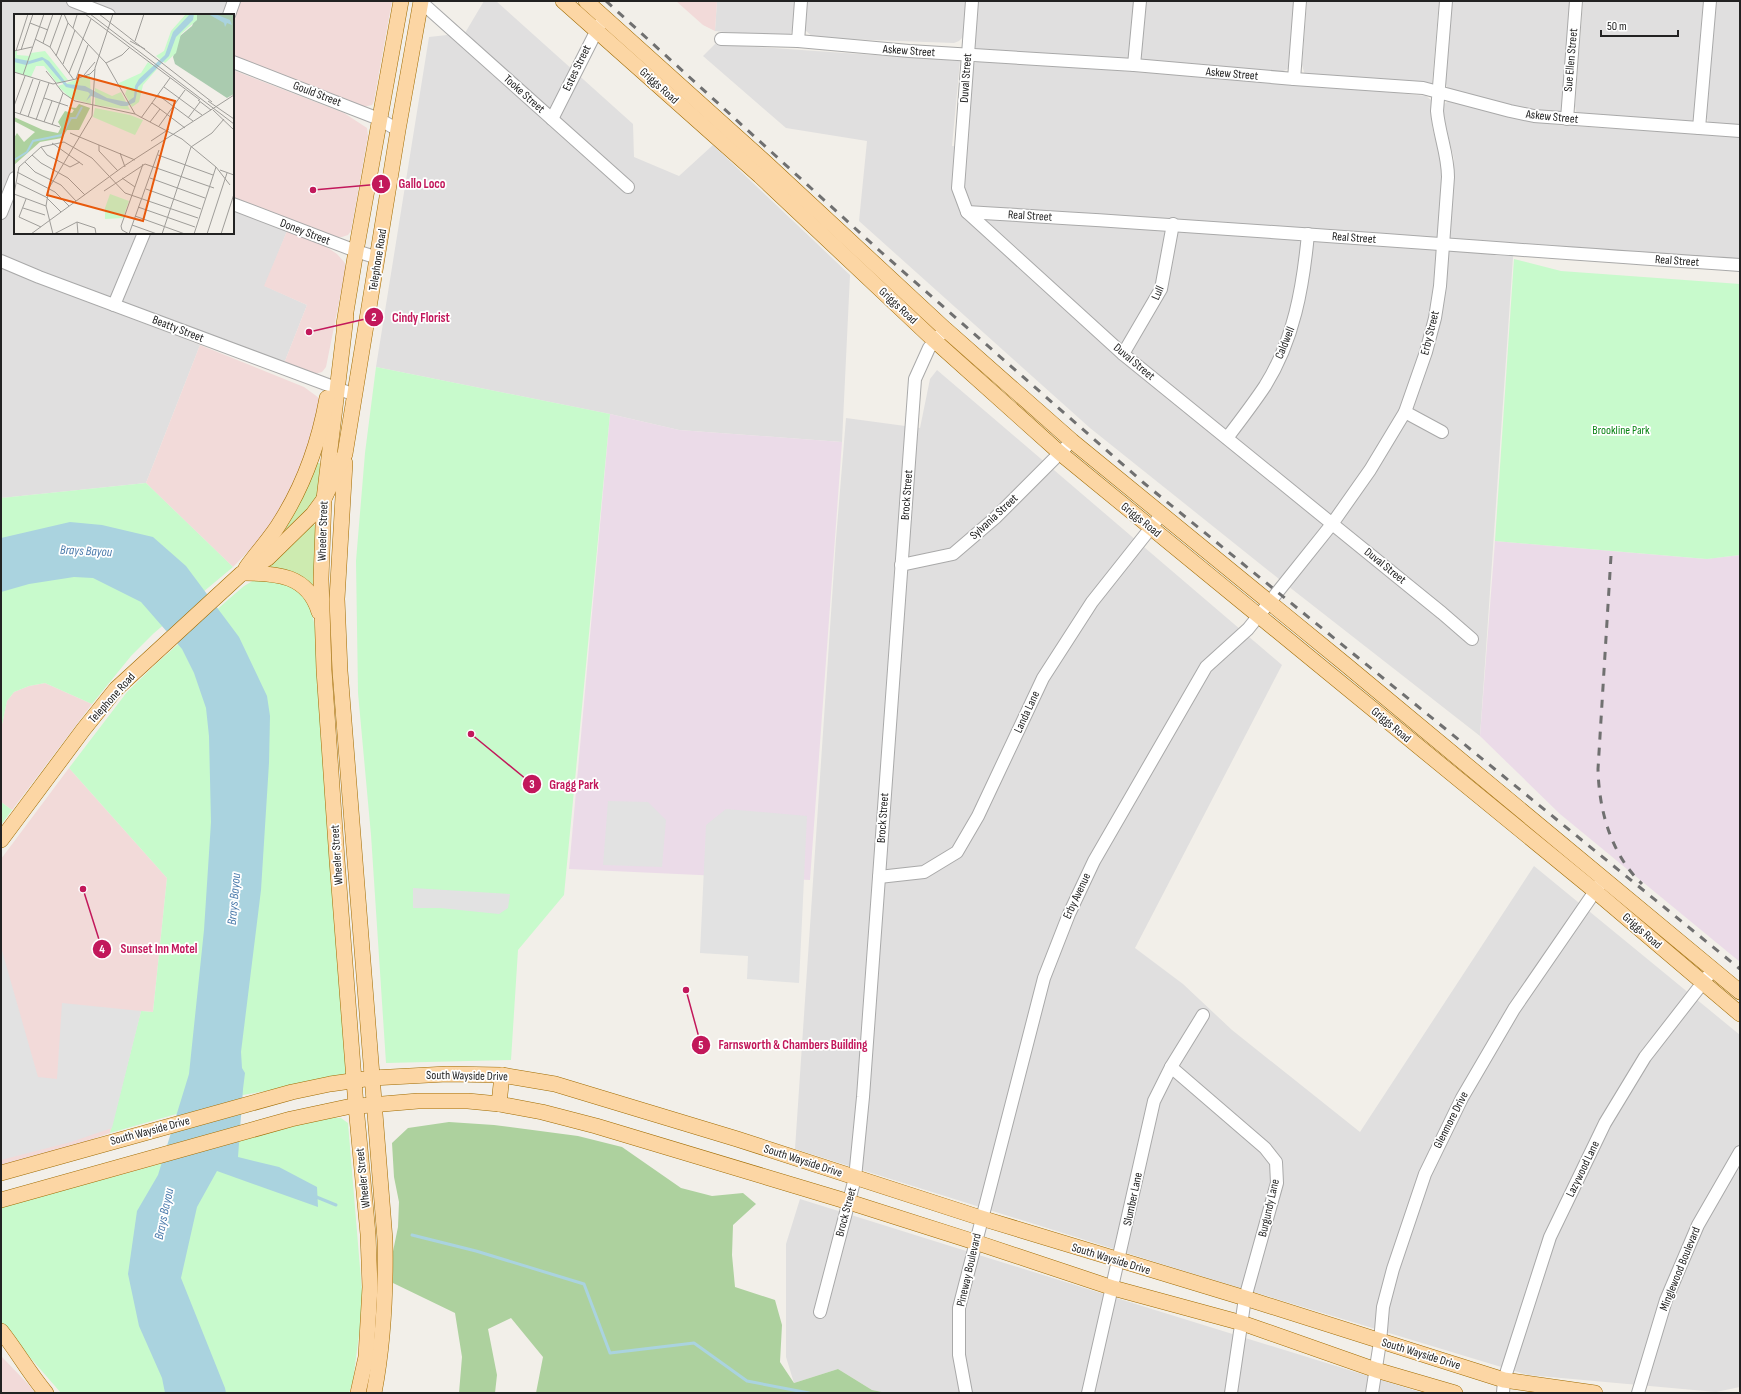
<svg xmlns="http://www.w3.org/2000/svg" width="1741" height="1394" font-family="'Sofia Sans Condensed',sans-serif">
	<rect width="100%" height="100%" fill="#f2efe9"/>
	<!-- residential -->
	<g fill="#e0dfdf">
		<polygon points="1,1 229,1 224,15 15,15 15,233 233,233 233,211 287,231 265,286 307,305 283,366 1,257"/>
		<polygon points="484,1 496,1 633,124 634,157 679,176 713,145 850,275 842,442 679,430 610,414 376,367 429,37 465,33"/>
		<polygon points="717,1 795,1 792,31 789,36 783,38 715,31"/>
		<polygon points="805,1 966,1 963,37 959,41 954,43 814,38 805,30"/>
		<polygon points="976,1 1135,1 1130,56 1127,59 978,52 975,47 973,39"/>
		<polygon points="1143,1 1295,1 1290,66 1288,69 1281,72 1151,64 1144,62 1141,57"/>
		<polygon points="1307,1 1439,1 1432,84 1429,86 1305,75 1302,65"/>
		<polygon points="1451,1 1571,1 1563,109 1561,113 1519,110 1448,90 1445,81"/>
		<polygon points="1583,1 1703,1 1694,119 1692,122 1577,115 1575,106"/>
		<polygon points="1715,1 1740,1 1740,126 1710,125 1706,117"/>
		<polygon points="715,44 960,61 952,146 964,147 971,67 974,63 979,61 1324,85 1426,96 1431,100 1432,126 1440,158 1443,176 1454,176 1454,159 1442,111 1443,105 1447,102 1452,102 1511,117 1558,125 1740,137 1740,259 1514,243 1480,736 1279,579 1090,428 859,221 867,141 786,128 703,56"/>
		<polygon points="1,268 200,345 146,483 1,498"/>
		<polygon points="937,370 1282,665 1135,948 1183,984 1232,1030 1360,1132 1534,866 1740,1035 1740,1387 1716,1392 1528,1375 1181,1270 795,1149 836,539 846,418 920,428 930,379"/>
		<polygon points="800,1199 1155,1310 1423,1393 887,1393 872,1390 838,1369 794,1383 786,1357 786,1244"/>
	</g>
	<!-- commercial -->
	<g fill="#f2dad9">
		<polygon points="239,1 392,1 374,101 372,105 363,107 233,59 233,16"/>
		<polygon points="676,1 717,1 715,31 703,25"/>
		<polygon points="233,70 344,113 367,128 368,136 351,231 348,235 342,237 333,237 233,202"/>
		<polygon points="287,231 322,244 337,254 345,263 345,272 326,367 322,372 315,374 283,366 307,305 264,286"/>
		<polygon points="200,345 304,387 319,398 319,408 311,443 295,486 278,515 260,539 233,567 146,483"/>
		<polygon points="45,683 92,704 12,810 1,802 1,729 7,701 14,692 29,686"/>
		<polygon points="69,768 167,878 153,1012 141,1011 110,1133 68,1148 1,1167 1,859"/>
		<polygon points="1,1356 28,1384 35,1393 1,1393"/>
	</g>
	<!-- industrial -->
	<g fill="#ebdbe8">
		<polygon points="610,414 679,430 842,442 810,880 569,869"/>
		<polygon points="1495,541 1706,559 1740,555 1740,962 1560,814 1480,736"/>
	</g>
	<!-- grass -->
	<g fill="#cdebb0">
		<polygon points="317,462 321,464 318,495 307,512 283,534 280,531"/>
		<polygon points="312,523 316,526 314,584 310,586 269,568 268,563"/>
	</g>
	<!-- forest -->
	<polygon fill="#add19e" points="449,1122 494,1125 578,1136 622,1147 681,1188 712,1196 743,1193 756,1204 733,1225 732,1255 735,1287 775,1300 782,1325 780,1362 794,1383 838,1369 872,1390 887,1393 536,1393 543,1357 511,1318 488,1329 497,1375 495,1393 459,1393 462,1357 455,1313 393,1283 390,1266 398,1227 399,1202 394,1177 392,1143 408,1128"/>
	<!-- park -->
	<g fill="#c8facc">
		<polygon points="1514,259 1561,271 1740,284 1740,555 1707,559 1495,541"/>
		<polygon points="376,367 610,414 564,895 518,950 511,1060 386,1063 371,835 358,693 356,561 365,453"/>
		<polygon points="146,483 233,567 154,633 131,656 92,704 45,683 29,686 14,692 7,701 1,729 1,498"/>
		<path d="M256,579C266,580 278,580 287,583C308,590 312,613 316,631L347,1072L342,1076L335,1079L243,1095L110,1133L141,1011L153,1012L167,878L69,768L127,692L158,662L230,598L244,586Z"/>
		<polygon points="1,802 12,810 1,825"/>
		<polygon points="324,1117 341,1118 348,1123 363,1304 353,1381 349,1393 61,1393 1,1324 1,1206 124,1174"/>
	</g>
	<!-- parking -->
	<g fill="#e2e2e2">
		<polygon points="608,801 648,802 666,820 662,867 603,865"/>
		<polygon points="726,809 807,816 799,983 747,979 748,956 700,953 706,825"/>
		<polygon points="413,888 510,894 508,908 499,914 440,908 413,908"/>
		<polygon points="1,947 38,1077 57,1079 62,1003 141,1011 112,1128 71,1142 1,1160"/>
	</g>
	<!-- water -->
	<polygon fill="#aad3df" points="70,522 102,525 153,537 186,566 239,637 267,696 270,716 269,763 261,890 241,1052 242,1068 245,1073 243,1089 238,1157 279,1167 317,1187 318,1207 217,1171 197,1207 181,1278 225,1388 226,1393 165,1393 162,1378 139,1326 128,1274 137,1211 158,1175 189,1074 204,930 211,822 209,736 206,708 194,673 182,649 141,602 93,578 74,577 29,584 1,592 1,538"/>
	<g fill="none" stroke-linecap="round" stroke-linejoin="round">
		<!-- stream -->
		<g stroke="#aad3df" stroke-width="3">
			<polyline points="314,1196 336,1205"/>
			<polyline points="412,1235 476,1251 584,1284 610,1353 694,1343 747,1381 809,1393"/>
		</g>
		<defs>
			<g id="minor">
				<polyline points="73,1 109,15"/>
				<polyline points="420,1 628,187"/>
				<polyline points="972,1 958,188 967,212 1123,354 1442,613 1472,639"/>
				<polyline points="229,15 234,1"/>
				<polyline points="721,39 798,41 909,51 1134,65 1294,79 1423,88 1510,111 1534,116 1740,131"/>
				<polyline points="798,41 801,1"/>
				<polyline points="233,62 379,119 398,130"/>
				<polyline points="1134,65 1140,1"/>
				<polyline points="1294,79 1300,1"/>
				<polyline points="552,119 600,24"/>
				<polyline points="1567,119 1576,1"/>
				<polyline points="1699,128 1710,1"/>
				<polyline points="233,204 356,251 378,258"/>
				<path d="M967,212C1225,227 1482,248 1740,265"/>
				<polyline points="1,213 15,178"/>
				<polyline points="1,261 39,277 355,395"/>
				<polyline points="114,305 144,233"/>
				<polyline points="1123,354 1161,289 1173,224"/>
				<polyline points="1405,412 1442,432"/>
				<path d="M1227,438C1240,421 1253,404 1265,386C1294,340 1303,287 1308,234"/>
				<polyline points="901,565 953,554 995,518 1066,447"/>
				<polyline points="879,877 924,872 957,852 978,816 1043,678 1092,602 1161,515"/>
				<polyline points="1171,1067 1265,1148 1276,1162 1277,1183 1245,1298 1231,1393"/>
				<polyline points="820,1312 855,1178 863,1097 879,877 915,379 929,348 940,335"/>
				<path d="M966,1393L959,1355V1308L1044,978L1069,914L1094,861L1206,667L1248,629L1332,524L1370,470L1405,412L1426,352L1435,318L1440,286L1448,177C1448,154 1439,134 1437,111L1446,1"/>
				<polyline points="1088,1393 1154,1101 1171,1067 1203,1015"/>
				<polyline points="1372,1393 1380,1342 1383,1307 1393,1269 1425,1174 1462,1098 1514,1009 1600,884"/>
				<polyline points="1503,1393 1504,1380 1550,1237 1605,1123 1645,1057 1708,976"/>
				<polyline points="1638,1393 1666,1300 1698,1225 1740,1152"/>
			</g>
			<g id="major">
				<polyline points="563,1 760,176 935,341 1060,453 1595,891 1740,1014"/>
				<polyline points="586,1 765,162 945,329 1072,441 1345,664 1740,992"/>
				<polyline points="346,316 324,499 321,579 324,670 337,860 356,1106 368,1234 370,1287 366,1357 358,1393"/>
				<polyline points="344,324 356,251 401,1"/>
				<path d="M345,463L337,599L340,671L385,1240C386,1293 384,1341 374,1393"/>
				<path d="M246,568C257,552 272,537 281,521C305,483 319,442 327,398"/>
				<path d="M243,573C277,573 308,575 319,612"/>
				<polyline points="1,840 83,730 116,689 241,574 268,558 313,514 324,499 345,454 398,130 421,1"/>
				<polyline points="499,1104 502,1075"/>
				<polyline points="1,1173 292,1092 330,1084 372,1078 447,1074 502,1075 555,1084 737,1139 981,1218 1245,1298 1504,1380 1595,1393"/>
				<polyline points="1,1200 291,1119 347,1107 418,1101 468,1101 499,1104 542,1112 596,1126 849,1202 975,1242 1113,1288 1242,1323 1376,1370 1455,1393"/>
				<path d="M1,1331C17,1351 29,1373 46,1393"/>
			</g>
		</defs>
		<!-- minor casing -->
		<use href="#minor" stroke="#a9a9a9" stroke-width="14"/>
		<!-- major casing -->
		<use href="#major" stroke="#a06b00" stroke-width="16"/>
		<!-- minor -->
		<use href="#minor" stroke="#fff" stroke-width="12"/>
		<!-- major -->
		<use href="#major" stroke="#fcd6a4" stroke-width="15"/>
		<!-- rail -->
		<g stroke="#707070" stroke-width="3" stroke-dasharray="8 8" stroke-linecap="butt">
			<polyline points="606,1 881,252 1145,484 1740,969"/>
			<path d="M1611,556L1598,769C1599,811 1611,854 1642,884"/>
		</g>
	</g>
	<g text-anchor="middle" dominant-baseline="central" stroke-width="3.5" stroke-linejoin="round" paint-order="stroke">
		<!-- street labels -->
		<g font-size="12" fill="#222" stroke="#fff">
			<text transform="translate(909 51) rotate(4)">Askew Street</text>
			<text transform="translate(1571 60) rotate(-85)">Sue Ellen Street</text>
			<text transform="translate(577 68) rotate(-64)">Estes Street</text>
			<text transform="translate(1232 74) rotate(5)">Askew Street</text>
			<text transform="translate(966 78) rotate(-86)">Duval Street</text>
			<text transform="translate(659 86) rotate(42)">Griggs Road</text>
			<text transform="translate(317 94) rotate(21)">Gould Street</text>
			<text transform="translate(524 94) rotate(42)">Tooke Street</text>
			<text transform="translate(1552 117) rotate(6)">Askew Street</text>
			<text transform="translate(1030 216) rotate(3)">Real Street</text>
			<text transform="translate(305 232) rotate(21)">Doney Street</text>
			<text transform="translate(1354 238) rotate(4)">Real Street</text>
			<text transform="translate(378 260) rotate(-81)">Telephone Road</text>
			<text transform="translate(1677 261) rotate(4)">Real Street</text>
			<text transform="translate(1158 293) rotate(-66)">Lull</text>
			<text transform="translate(898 306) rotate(43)">Griggs Road</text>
			<text transform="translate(178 329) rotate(21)">Beatty Street</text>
			<text transform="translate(1430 333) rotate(-76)">Erby Street</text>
			<text transform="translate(1285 343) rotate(-68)">Caldwell</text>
			<text transform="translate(1134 362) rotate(40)">Duval Street</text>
			<text transform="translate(907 495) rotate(-86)">Brock Street</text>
			<text transform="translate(994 517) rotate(-43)">Sylvania Street</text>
			<text transform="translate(1141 520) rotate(39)">Griggs Road</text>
			<text transform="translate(323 531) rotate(-88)">Wheeler Street</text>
			<text transform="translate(1385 566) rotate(39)">Duval Street</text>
			<text transform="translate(112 698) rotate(-48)">Telephone Road</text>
			<text transform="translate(1027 712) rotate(-65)">Landa Lane</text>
			<text transform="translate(1391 725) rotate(40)">Griggs Road</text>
			<text transform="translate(883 818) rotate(-86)">Brock Street</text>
			<text transform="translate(337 855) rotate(-94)">Wheeler Street</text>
			<text transform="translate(1077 896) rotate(-65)">Erby Avenue</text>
			<text transform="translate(1642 931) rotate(41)">Griggs Road</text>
			<text transform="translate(467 1076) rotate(1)">South Wayside Drive</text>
			<text transform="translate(1451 1120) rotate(-63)">Glenmore Drive</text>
			<text transform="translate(150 1131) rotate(-15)">South Wayside Drive</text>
			<text transform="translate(803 1161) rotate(18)">South Wayside Drive</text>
			<text transform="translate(1583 1169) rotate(-64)">Lazywood Lane</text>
			<text transform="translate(363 1178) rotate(-96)">Wheeler Street</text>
			<text transform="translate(1133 1199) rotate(-78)">Slumber Lane</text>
			<text transform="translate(1269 1208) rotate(-77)">Burgundy Lane</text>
			<text transform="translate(846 1212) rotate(-75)">Brock Street</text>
			<text transform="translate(1111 1259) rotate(17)">South Wayside Drive</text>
			<text transform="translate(1680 1269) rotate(-68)">Minglewood Boulevard</text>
			<text transform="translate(969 1270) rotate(-77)">Pineway Boulevard</text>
			<text transform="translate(1421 1354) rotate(17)">South Wayside Drive</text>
		</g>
		<!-- park labels -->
		<g font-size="12" fill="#0c8416" stroke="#fff">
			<text x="1621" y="430">Brookline Park</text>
		</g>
		<!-- water labels -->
		<g font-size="13" font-style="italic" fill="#4a7aab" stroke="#fff">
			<text transform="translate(86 551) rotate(3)">Brays Bayou</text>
			<text transform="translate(234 899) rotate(-85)">Brays Bayou</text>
			<text transform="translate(164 1214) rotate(-78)">Brays Bayou</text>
		</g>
	</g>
	<!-- overview -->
	<g transform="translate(14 14)">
		<rect width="220" height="220" fill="#f2efe9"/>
		<path d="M65,90L76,94L65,116H53L48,124L26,128L0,151V124L3,119L10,128L21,118L0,107V103L29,116L44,119L47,113L44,108L51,97L58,99L60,96L54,93L62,94Z" fill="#add19e"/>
		<path d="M183,0H220V80L213,84L161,50L159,43L166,22L178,12Z" fill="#aacbaf"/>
		<path d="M172,0H183V6L167,20L162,39L151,49L142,42L150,37L157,17ZM0,37H3V41L16,42L17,39L31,37L54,66L43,69L30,52H22L17,63L0,58ZM134,48L143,55L129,71L125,88L118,93L111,80L113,75L108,71L105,73V69L127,59ZM76,61L77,90L56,84L44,72ZM81,74L98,82L107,78L116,96L81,91ZM81,94L116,101L129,106L121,121L79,103ZM96,180L115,187L109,204L91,205V194Z" fill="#c8facc"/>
		<path d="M176,0H180L179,6L162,23L155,42L124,73L121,88L113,92H107L77,82L72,87L76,80L74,78L52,73L29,46L12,51L0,48V44L15,47L28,43L35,47L53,70L71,72L93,84L113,88L120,83L121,72L125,65L151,41L159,18ZM201,0L216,6L218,11L213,9L211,13L210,9L196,1Z" fill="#aad3df"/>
		<path fill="none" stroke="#aad3df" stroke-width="2" d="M0,146L13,138L19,127L48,121L57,104H62L68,93"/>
		<path fill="none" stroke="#9f9d99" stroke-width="1" d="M50,0L54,9L92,49L121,100L168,125L202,153L216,171M71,0L186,86M76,0L220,110M85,0L198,88M16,9L34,16M59,14L63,1M21,25L36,33L60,66M116,27L131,35M121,27L130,0M29,29L39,0M36,33L48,0M7,36L19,0M0,37L18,33M2,37L14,0M42,42L54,9M92,49L108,41L116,33M49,50L61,16M32,57L42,69M0,58L39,70L62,65L76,60L81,55M55,59L77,5M9,61L30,0M70,61L81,48M62,65L74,31M42,70L49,79L61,87L121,100M150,73L188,101M144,81L179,107M30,84L54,92M184,86L197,96M194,87L220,105M138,89L171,114M0,92L11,62M199,96L220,116M0,98L46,113M6,100L19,65M14,103L26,67M127,104L156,64M174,104L186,88M22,106L35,69M30,108L38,87M136,108L146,95M38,111L49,79M145,112L171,76M56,119L121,146M137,127L155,115M38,129L69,151M85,131V137L104,157M27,133L33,141L56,153L66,148M106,139L111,153M18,141L27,149L54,164L71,181M144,141L199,161M11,148L21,158L47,171L62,187M206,156L220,161M3,158L41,178L55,192M108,164L121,173M136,164L191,184M3,169L32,183L47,198M132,175L187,195M90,177L131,150L200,174M0,180L5,153L27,133L50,128L78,144L111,179L184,204M0,180L32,192M12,185L5,203L27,213M124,193L181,213M9,194L31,201M121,202L171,220M63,208L64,220M118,211L143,220M17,220L110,152L220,81M39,220L32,192L35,174L78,102L81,54L99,0M40,220L63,208L81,214L82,220M115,220L145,136M115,220L108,216L107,212L129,150M148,220L177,133L198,119L210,105M180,220L202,153M193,220L213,159M207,220L220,180"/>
		<path fill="#e8590c" fill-opacity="0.15" stroke="#e8590c" stroke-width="2" d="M65,61L161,87L129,207L33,181Z"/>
		<rect width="220" height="220" fill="none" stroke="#222" stroke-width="2"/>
	</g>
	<!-- callouts -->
	<path fill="none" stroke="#c2185b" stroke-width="1.5" d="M313 190L381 184M309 332L374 317M471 734L532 784M83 889L102 949M686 990L701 1045"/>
	<g fill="#c2185b" stroke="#fff" stroke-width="1.5">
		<circle cx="313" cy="190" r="4"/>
		<circle cx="309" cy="332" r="4"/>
		<circle cx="471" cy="734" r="4"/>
		<circle cx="83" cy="889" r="4"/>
		<circle cx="686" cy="990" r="4"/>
		<circle cx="381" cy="184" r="10"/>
		<circle cx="374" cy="317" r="10"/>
		<circle cx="532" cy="784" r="10"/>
		<circle cx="102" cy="949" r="10"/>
		<circle cx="701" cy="1045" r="10"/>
	</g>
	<g font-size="12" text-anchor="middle" font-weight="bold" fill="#fff">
		<text x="381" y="188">1</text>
		<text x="374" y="321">2</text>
		<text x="532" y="788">3</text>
		<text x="102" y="953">4</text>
		<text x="701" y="1049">5</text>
	</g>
	<g font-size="13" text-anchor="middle" font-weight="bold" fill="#c2185b" stroke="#fff" stroke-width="3.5" stroke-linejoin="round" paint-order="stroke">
		<text x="422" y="188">Gallo Loco</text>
		<text x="421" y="322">Cindy Florist</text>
		<text x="574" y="789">Gragg Park</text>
		<text x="159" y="953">Sunset Inn Motel</text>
		<text x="793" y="1049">Farnsworth &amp; Chambers Building</text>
	</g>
	<!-- border -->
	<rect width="1741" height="1394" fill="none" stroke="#222222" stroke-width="4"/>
	<!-- scale -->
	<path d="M1601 30v6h77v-6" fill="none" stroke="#222222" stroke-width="2"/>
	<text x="1607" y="30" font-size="12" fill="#222222" stroke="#ffffff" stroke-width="3" paint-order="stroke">50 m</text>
</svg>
